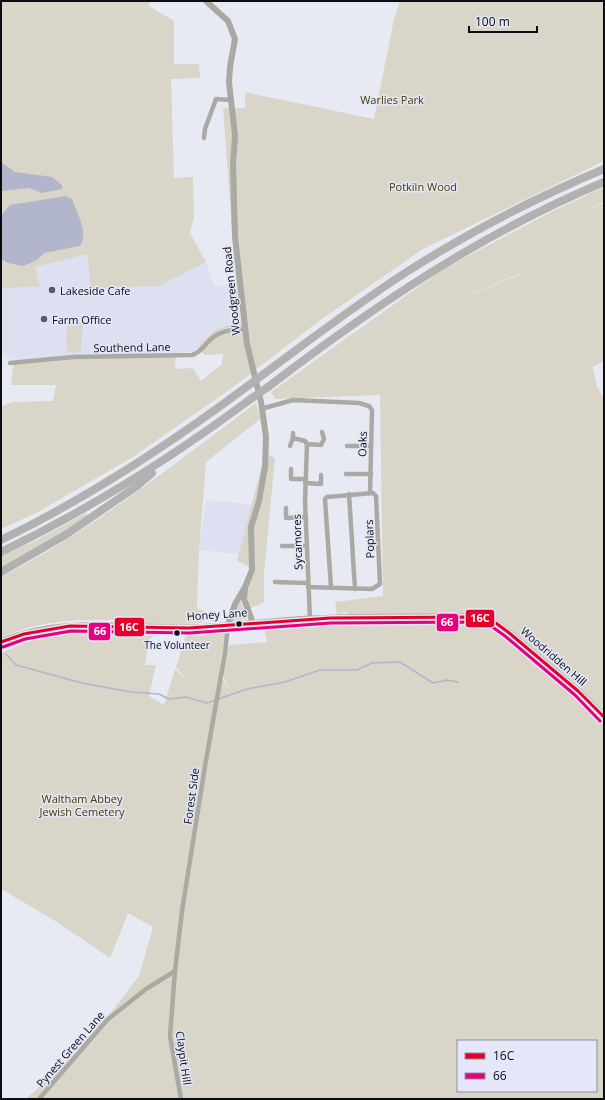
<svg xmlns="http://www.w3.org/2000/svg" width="605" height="1100" font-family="'Open Sans',sans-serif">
	<rect width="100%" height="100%" fill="#e8eaf3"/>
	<!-- built -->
	<g fill="#dce0f0">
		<polygon points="87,254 91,288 159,286 206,262 214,287 236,284 242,324 208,335 198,348 191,352 14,360 1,356 1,288 40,287 34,267"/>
		<polygon points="206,500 258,505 251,527 238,554 199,550"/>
	</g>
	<!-- green -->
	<g fill="#dad5c9" fill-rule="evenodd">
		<polygon points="1,1 150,1 149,6 174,21 174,64 199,64 200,78 171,79 174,178 193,177 194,217 190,233 206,262 159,286 91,288 87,254 35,267 40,287 1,288"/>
		<path d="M400,1H604V161L423,249L319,321L236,385L133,457L36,513L1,529V407L12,402L53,401L56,385H11L14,360L176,353L175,369L193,368L201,381L222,364L223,354L205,355L198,348C213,329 218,326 242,324L236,284L223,108H245V92L374,119L394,19Z"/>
		<path d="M604,187V202L587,210L604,203V361L593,367L597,387L604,398V714L529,645L506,626L494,620L346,615L348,611L337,615L335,602L383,596L380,395L275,399L271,392L442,270L549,213ZM521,273V274L428,313Z"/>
		<path d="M69,322L81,323L83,326L81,350C77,354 69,354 66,349L67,325Z"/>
		<path d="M256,403L260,419L206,462L199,550L197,608L208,613L201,623L165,625L149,640L145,665H156L149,696L164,705L175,669L187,681L176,667L187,633L226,629L219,674L230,690L223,676L229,645L267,642L263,623L449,619L485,623L501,630L588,705L604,722V1099H26L73,1055L113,1010L139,976L153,927L128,913L110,958L57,922L1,889V653L31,640L34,637L101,631L103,636L118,637L122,640L115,632V620C78,619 35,621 1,638V577C93,530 174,464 256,403ZM458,1041H596V1091H458Z"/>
		<polygon points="265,453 275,458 264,573 264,602 249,609 246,589 254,569 237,561"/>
		<polygon points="86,513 88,517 1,569 1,556 39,539"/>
		<polygon points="240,600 247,619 233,621 235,609"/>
	</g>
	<!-- water -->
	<g fill="#b1b6cc">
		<polygon points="1,162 15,172 52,177 62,185 62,189 42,193 29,188 1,191"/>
		<path d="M66,196L72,199C77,214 89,232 80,246L44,253L37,260L23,266L8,263L1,259V216L10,205Z"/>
	</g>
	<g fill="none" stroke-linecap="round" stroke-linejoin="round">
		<!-- stream -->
		<polyline stroke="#b1b6cc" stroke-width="1.5" points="6,654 16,665 82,683 131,692 159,694 169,699 186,697 207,703 247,689 285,682 320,670 357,670 372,663 400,662 433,683 447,680 458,682"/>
		<!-- street -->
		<g stroke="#aba9a3" stroke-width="4.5">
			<polyline points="204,138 205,129 216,99 230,100"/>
			<path d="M10,363L73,357L192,355C201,352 203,347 209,341C218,331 232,329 245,329"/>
			<polyline points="261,409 293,400 359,403 369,406 372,410 370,493"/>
			<polyline points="293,433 293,438 305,441 307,444"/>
			<polyline points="307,444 305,501 310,619"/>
			<polyline points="307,444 321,445 324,439 322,432"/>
			<polyline points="290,446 293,438"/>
			<polyline points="347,446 371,446"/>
			<polyline points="291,469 291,479 305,479"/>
			<polyline points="346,474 371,474"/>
			<polyline points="305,483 321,484 321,475"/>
			<polyline points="349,494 355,589"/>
			<polyline points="286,508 286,518 306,517"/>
			<polyline points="282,546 307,546"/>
			<polyline points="275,582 307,583"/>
			<polyline points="308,587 372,589 380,584 376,496 373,493 327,497 325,499 331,587"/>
			<polyline points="39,1099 107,1020 146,989 175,971"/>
			<polyline points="181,1099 170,1036 175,971 182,911 205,766 225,653 228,625"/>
		</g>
		<!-- secondary -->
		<g stroke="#a9a8a3" stroke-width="6">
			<polyline points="206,1 228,21 235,39 230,67 229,82 235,136 233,164 235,237 247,344 261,402 266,437 265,467 259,501 251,527 252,570 245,587 235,604 228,625"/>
			<polyline points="245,589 244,599 253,623"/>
		</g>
		<!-- primary -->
		<path stroke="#acaaa6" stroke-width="7" d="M1,642C61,616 126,629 189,628C230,627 270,621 310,619C365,616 419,617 474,617L493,621L508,632L578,691L604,717"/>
		<!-- highway -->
		<g stroke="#b2b1b1" stroke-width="8">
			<path d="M265,373C311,339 357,304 405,273C469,232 535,198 604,169"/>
			<path d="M268,387C374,306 480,234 604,182"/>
			<path d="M1,540C90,497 170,444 249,385"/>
			<path d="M1,552C90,509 173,457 252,398"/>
			<polyline points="1,572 67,534 137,486 152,473"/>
		</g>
		<!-- highway-bridge -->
		<g stroke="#b2b1b1" stroke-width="8">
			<polyline points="249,385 265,373"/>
			<polyline points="252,398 268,387"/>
		</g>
		<defs>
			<polyline id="bus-1" points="1,642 24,634 70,626 189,628 331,618 474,617 493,621 508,632 578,691 604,717"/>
			<polyline id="bus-2" points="3,647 25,639 71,631 189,633 331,623 473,622 491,626 505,636 575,695 600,721"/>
		</defs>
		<!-- bus-1 casing -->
		<use href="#bus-1" stroke="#e3e7f8" stroke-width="6"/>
		<!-- bus-2 casing -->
		<use href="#bus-2" stroke="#e3e7f8" stroke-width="6"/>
		<!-- bus-1 -->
		<use href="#bus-1" stroke="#e4002b" stroke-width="3"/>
		<!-- bus-2 -->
		<use href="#bus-2" stroke="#e5007d" stroke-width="3"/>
	</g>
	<!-- markers -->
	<g fill="#585a61" stroke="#e3e7f8" stroke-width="1.5">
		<circle cx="52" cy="290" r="4"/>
		<circle cx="44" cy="319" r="4"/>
	</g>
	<g fill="#0b0c12" stroke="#e3e7f8" stroke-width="1.5">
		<circle cx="239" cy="624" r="3.5"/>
		<circle cx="177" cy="633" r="3.5"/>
	</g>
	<g text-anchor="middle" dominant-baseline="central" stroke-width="3" stroke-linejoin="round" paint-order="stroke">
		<!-- bus labels -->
		<g font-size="10" fill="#0b0c12" stroke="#e3e7f8">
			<text x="177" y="645">The Volunteer</text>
		</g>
		<!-- park labels -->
		<g font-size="11" fill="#483700" stroke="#e3e7f8">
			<text x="392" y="99">Warlies Park</text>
			<text x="423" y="186">Potkiln Wood</text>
			<text x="82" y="798">Waltham Abbey<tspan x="82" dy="13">Jewish Cemetery</tspan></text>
		</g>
		<!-- poi labels -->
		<g font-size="11" fill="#0b0c12" stroke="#e3e7f8" text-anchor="start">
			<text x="60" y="290">Lakeside Cafe</text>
			<text x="52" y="319">Farm Office</text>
		</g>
		<!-- street labels -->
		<g font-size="11" fill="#0b0c12" stroke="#e3e7f8">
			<text transform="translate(231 291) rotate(-96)">Woodgreen Road</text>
			<text transform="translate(132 347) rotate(-1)">Southend Lane</text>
			<text transform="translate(362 444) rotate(-89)">Oaks</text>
			<text transform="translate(369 539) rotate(-92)">Poplars</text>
			<text transform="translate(297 542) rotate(-92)">Sycamores</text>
			<text transform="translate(217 614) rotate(-4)">Honey Lane</text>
			<text transform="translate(554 656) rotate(41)">Woodridden Hill</text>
			<text transform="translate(191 796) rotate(-82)">Forest Side</text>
			<text transform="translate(70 1049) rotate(-49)">Pynest Green Lane</text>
			<text transform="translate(184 1058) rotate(82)">Claypit Hill</text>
		</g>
	</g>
	<g stroke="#e3e7f8" stroke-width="1.5">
		<rect x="465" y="609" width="30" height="19" rx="4" fill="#e4002b"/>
		<rect x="436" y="613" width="23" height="19" rx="4" fill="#e5007d"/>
		<rect x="114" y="617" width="31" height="20" rx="4" fill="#e4002b"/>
		<rect x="88" y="622" width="23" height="19" rx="4" fill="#e5007d"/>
	</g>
	<g font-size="11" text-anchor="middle" font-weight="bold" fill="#fff">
		<text x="480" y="622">16C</text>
		<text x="447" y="626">66</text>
		<text x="129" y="631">16C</text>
		<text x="100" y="635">66</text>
	</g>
	<!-- border -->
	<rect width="605" height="1100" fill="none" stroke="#0b0c12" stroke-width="4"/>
	<!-- legend -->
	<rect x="457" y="1040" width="140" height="52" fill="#e3e7f8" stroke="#8d8f9c"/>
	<rect x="465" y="1053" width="20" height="6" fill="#e4002b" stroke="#8d8f9c"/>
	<text x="493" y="1060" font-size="12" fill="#0b0c12">16C</text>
	<rect x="465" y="1073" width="20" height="6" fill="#e5007d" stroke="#8d8f9c"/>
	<text x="493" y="1080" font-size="12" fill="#0b0c12">66</text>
	<!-- scale -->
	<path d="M469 26v6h68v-6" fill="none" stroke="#0b0c12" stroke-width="2"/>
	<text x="475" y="26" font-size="12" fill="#0b0c12" stroke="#e3e7f8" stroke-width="3" paint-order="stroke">100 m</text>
</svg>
